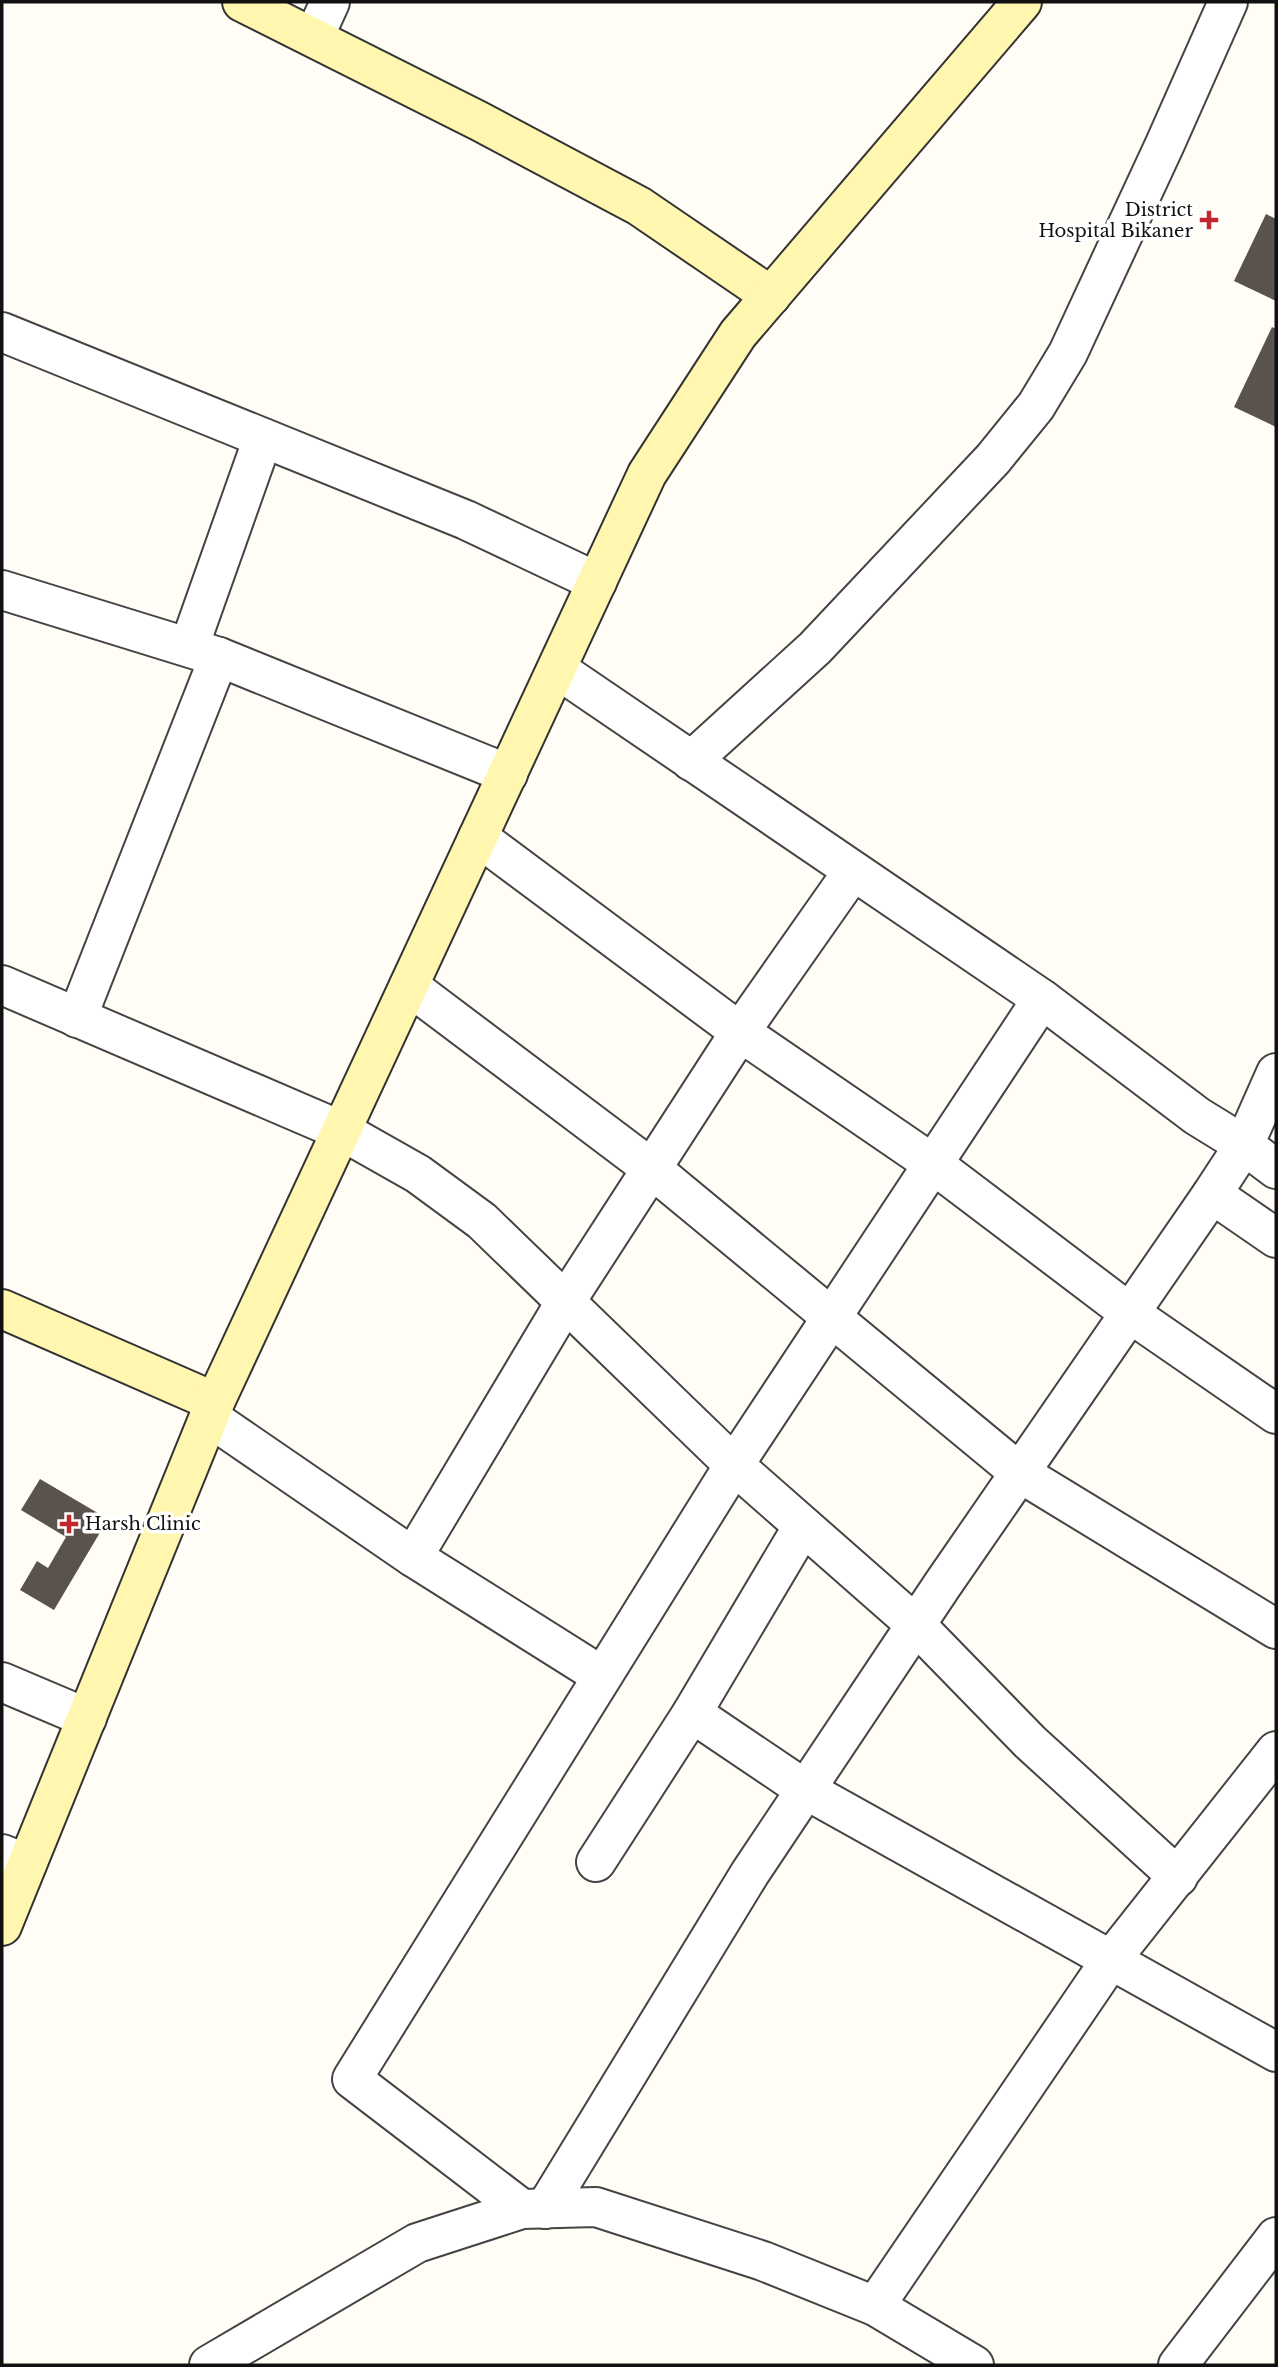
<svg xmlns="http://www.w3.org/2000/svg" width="1278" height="2367" font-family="'Libre Baskerville',serif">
	<rect width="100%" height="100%" fill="#fffdf5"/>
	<!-- building -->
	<g fill="#5a524d">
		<polygon points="1266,214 1276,219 1276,301 1234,281"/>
		<polygon points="1272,327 1276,329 1276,427 1234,407"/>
		<polygon points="40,1479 108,1519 54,1610 20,1590 37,1561 48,1568 66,1537 21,1510"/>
	</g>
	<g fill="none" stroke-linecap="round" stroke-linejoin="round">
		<defs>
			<g id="street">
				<polyline points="314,37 330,2"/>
				<polyline points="2,332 466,520 597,582"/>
				<polyline points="2,590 219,657"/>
				<polyline points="189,647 263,438"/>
				<polyline points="557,669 1042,999 1197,1116 1244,1145 1276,1169"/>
				<polyline points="691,761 815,648 993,459 1036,406 1068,353 1165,144 1228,2"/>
				<polyline points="478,837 740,1032 933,1164 1131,1314 1276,1414"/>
				<polyline points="2,985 342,1131 418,1174 482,1221 734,1465 916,1625 1030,1742 1178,1877"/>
				<polyline points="409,986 652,1169 1020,1473 1276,1629"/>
				<polyline points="77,1018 219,657 508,774"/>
				<polyline points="1212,1194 1276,1238"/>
				<polyline points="209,1417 413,1557 566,1301 740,1032 853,871"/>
				<polyline points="413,1557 602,1676"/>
				<polyline points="2,1682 87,1718"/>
				<polyline points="692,1713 806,1790 1276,2052"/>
				<polyline points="2,1854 27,1864"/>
				<polyline points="596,1862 692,1713 803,1526"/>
				<polyline points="522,2209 352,2079 734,1465 1042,999"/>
				<polyline points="545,2209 750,1873 943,1584 1212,1194 1244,1145 1276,1073"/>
				<polyline points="875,2306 1110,1961 1276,1751"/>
				<polyline points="209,2365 417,2243 522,2209 596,2207 763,2261 875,2306 974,2365"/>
				<polyline points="1178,2365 1276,2237"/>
			</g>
			<g id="secondary">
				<polyline points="242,2 479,121 639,206 771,296"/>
				<polyline points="2,1309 215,1402"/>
				<polyline points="2,1926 215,1402 647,474 738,334 1022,2"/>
			</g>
		</defs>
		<!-- street casing -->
		<use href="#street" stroke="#444" stroke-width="42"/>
		<!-- secondary casing -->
		<use href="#secondary" stroke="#333" stroke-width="42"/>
		<!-- street -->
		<use href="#street" stroke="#fff" stroke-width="38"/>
		<!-- secondary -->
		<use href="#secondary" stroke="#fff6b0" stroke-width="38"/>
	</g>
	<!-- markers -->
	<g fill="#c4262e" stroke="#fff" stroke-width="2.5">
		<path d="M1205.5 209.5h7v7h7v7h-7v7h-7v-7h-7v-7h7z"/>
		<path d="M65.5 1513.5h7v7h7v7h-7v7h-7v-7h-7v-7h7z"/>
	</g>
	<g text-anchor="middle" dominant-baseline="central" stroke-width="7" stroke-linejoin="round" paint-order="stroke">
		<!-- poi labels -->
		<g font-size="18" fill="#111" stroke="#fff" text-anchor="end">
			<text x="1193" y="210">District<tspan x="1193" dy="21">Hospital Bikaner</tspan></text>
			<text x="85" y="1524" text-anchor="start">Harsh Clinic</text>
		</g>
	</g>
	<!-- border -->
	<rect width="1278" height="2367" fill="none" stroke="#111111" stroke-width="7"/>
</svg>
